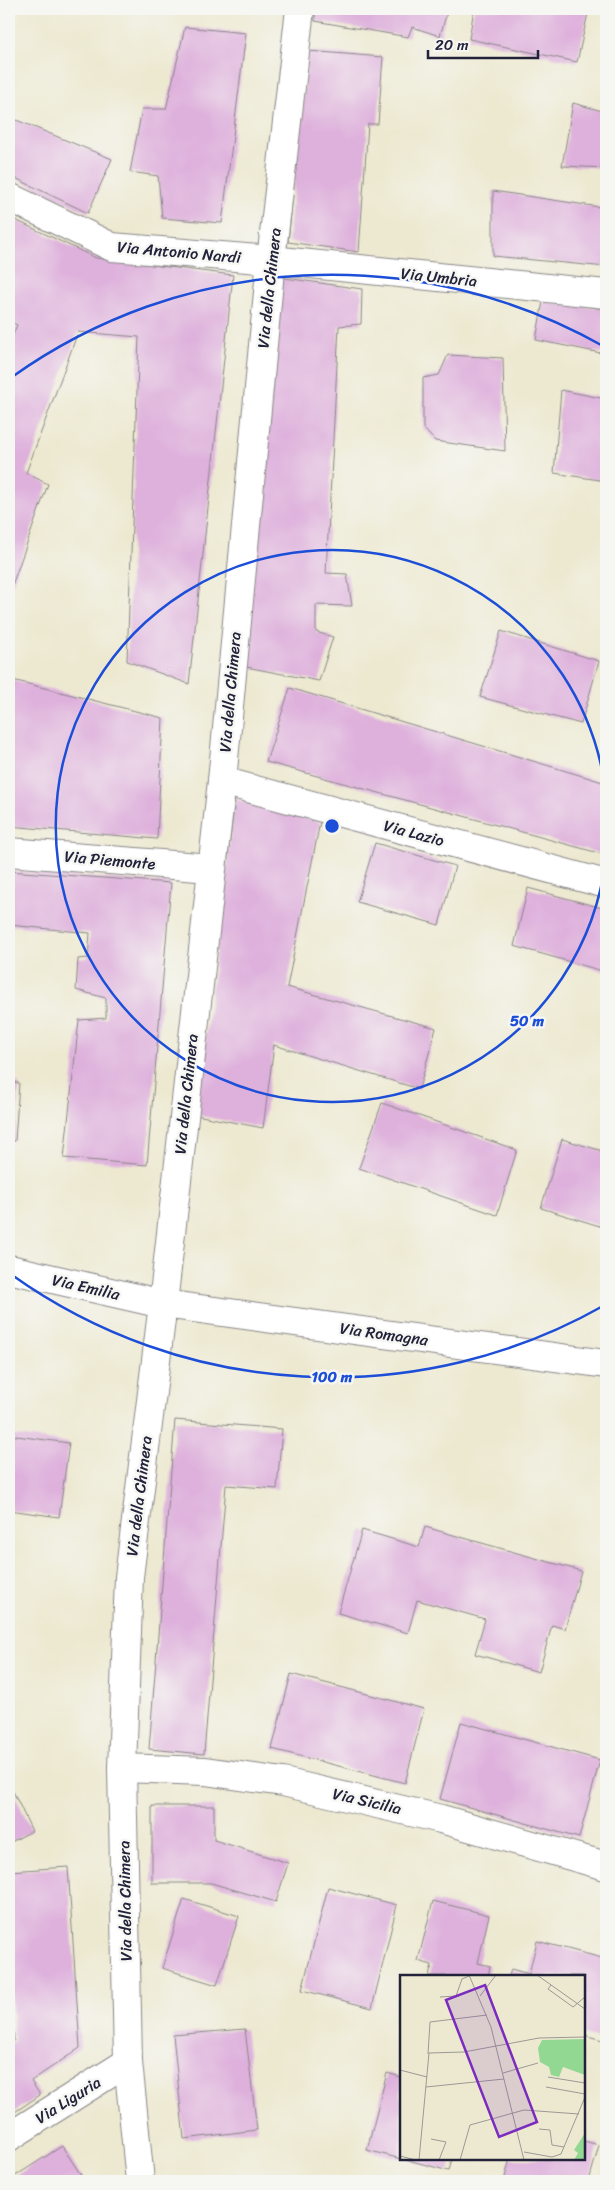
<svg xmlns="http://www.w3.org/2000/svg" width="615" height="2190" font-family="Sriracha,sans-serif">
	<rect width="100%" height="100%" fill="#f6f6f2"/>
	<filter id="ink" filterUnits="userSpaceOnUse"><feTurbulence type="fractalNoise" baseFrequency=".02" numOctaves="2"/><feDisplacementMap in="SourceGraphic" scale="10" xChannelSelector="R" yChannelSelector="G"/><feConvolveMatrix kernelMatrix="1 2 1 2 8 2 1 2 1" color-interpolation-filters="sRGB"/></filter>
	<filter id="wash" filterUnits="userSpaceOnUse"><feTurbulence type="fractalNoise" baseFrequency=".0096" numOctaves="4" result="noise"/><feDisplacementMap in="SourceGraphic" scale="20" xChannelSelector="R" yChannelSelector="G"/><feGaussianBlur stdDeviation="1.12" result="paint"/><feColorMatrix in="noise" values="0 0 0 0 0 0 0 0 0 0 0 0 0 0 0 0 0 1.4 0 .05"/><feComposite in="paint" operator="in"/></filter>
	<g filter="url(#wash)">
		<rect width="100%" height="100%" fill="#ede9d1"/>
		<g id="blocks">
			<!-- building -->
			<g fill="#deb0dc">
				<polygon points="315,9 448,9 440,36 412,27 408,37 315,21"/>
				<polygon points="474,9 589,9 577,62 469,39"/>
				<polygon points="185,27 246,33 222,223 162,218 158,176 130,172 142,109 166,109"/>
				<polygon points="308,51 383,57 378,124 368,124 359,252 288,242"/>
				<polygon points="573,103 606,112 606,168 562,166"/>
				<polygon points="9,117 112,159 88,213 9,175"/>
				<polygon points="493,191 606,208 606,267 493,256"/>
				<polygon points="9,217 96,258 233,275 189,684 127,661 139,337 78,332 26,473 48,484 9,594 9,344 17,325 9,321"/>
				<polygon points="278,277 362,289 361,324 339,326 326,573 347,574 352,606 316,605 316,632 333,637 319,681 246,667"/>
				<polygon points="543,301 606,309 606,354 536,340"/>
				<polygon points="448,355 503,358 505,451 435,441 423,428 423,378 439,375"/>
				<polygon points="561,390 606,399 606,481 554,473"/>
				<polygon points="501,631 599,661 581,724 480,697"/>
				<polygon points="9,679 163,718 157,839 9,826"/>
				<polygon points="290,688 606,783 606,855 266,762"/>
				<polygon points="235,799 320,822 287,987 436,1028 419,1089 274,1045 263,1128 196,1115"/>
				<polygon points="375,843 455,866 439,925 357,902"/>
				<polygon points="9,871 171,883 147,1165 64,1158 79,1020 106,1018 106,998 76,990 78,959 88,958 90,933 9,925"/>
				<polygon points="528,888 606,909 606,972 514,946"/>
				<polygon points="9,1082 19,1083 15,1141 9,1141"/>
				<polygon points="382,1103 517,1150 497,1215 359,1168"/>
				<polygon points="562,1139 606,1152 606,1228 541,1208"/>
				<polygon points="175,1420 282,1429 277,1489 226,1485 204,1754 149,1749"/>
				<polygon points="9,1435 69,1443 59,1517 9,1510"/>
				<polygon points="425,1527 581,1571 565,1629 552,1625 539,1672 475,1654 485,1619 417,1600 408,1633 338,1613 362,1530 419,1547"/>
				<polygon points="291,1674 424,1709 405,1783 272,1749"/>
				<polygon points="461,1722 600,1760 579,1838 440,1799"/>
				<polygon points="9,1783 32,1831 9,1843"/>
				<polygon points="152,1806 214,1806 214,1840 288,1863 276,1902 211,1883 152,1883"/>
				<polygon points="68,1867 80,2048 31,2081 40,2095 9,2116 9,2045 14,2041 9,1955 9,1871"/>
				<polygon points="328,1887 397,1905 372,2008 302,1990"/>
				<polygon points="184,1899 239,1916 217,1985 162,1968"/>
				<polygon points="433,1901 489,1915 478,1963 490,1966 488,1976 429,1976 432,1965 418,1961"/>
				<polygon points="537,1941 606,1959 606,2041 584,2035 584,1976 509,1976 511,1969 529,1974"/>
				<polygon points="245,2029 257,2130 184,2139 173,2035"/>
				<polygon points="387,2073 401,2077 401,2159 367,2150"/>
				<polygon points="584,2141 599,2145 589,2181 504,2181 510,2159 584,2159"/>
				<polygon points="62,2146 85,2181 9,2181 9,2180"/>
				<polygon points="404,2159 452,2159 449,2171"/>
			</g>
		</g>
	</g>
	<g filter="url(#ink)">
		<use href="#blocks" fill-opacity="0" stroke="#888686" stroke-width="1"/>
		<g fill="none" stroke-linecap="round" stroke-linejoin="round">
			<defs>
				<g id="street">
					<polyline points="9,197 112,247 271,260 606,294"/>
					<polyline points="222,781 606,884"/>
					<polyline points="9,852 211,868"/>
					<polyline points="122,1768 205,1771 283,1782 441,1819 606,1866"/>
					<polyline points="9,2137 128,2062"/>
				</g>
				<g id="secondary">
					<polyline points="9,1269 163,1304 606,1364"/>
					<polyline points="140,2181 128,2062 122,1768 129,1577 163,1304 222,781 271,260 300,9"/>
				</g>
			</defs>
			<!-- street casing -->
			<use href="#street" stroke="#888686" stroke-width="30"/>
			<!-- secondary casing -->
			<use href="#secondary" stroke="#888686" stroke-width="30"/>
			<!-- street -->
			<use href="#street" stroke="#fff" stroke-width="28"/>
			<!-- secondary -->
			<use href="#secondary" stroke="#fff" stroke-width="28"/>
		</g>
	</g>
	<!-- distance rings -->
	<g fill="none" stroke="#1d4ed8" stroke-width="2.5">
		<path d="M606 857A276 276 0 1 1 606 795"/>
		<path d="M603 1306A551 551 0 0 1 12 1275M12 377A551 551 0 0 1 603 346"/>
	</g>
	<g text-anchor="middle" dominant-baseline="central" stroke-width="5" stroke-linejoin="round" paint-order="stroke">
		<!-- street labels -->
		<g font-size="16" fill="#22223b" stroke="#f6f6f2">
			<text transform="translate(179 252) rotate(5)">Via Antonio Nardi</text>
			<text transform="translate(439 277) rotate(6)">Via Umbria</text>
			<text transform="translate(269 288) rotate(-84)">Via della Chimera</text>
			<text transform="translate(230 692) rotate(-85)">Via della Chimera</text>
			<text transform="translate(414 833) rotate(15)">Via Lazio</text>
			<text transform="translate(110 860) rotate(5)">Via Piemonte</text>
			<text transform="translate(186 1094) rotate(-84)">Via della Chimera</text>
			<text transform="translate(86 1287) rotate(13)">Via Emilia</text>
			<text transform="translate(384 1334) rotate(8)">Via Romagna</text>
			<text transform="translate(139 1496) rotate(-83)">Via della Chimera</text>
			<text transform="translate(367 1801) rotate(13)">Via Sicilia</text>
			<text transform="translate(125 1901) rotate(-91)">Via della Chimera</text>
			<text transform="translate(68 2100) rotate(-32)">Via Liguria</text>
		</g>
	</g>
	<!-- overview -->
	<g transform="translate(400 1975)">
		<rect width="185" height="185" fill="#ede9d1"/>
		<path d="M185,64V100L163,92L159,102L151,100L149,92L140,87L138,73L142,65ZM185,158V185H174L178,178L174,175Z" fill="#93d892"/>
		<path fill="none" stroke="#9c9995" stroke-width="1" d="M69,0L91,52L124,185M137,0L185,34M151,10L148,14L173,32L185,22M80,21L96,0M40,22L56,21L62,4L69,1M28,79L30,47L87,40M0,95L27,102M103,98L138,88M148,102L185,108M26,112L104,104M146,112L185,119M139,154L150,155L152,170L164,172M31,164L46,167L39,185M124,177L152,182L161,179L185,122M0,181L16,185M19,185L29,78L64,77L139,63L185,62M60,185L70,150L124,135L179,139"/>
		<path fill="#7b2cbf" fill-opacity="0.15" stroke="#7b2cbf" stroke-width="2.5" d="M85,10L137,147L99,162L46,25Z"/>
		<rect width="185" height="185" fill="none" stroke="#22223b" stroke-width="2.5"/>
	</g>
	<circle cx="332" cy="826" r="8" fill="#1d4ed8" stroke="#f6f6f2" stroke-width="2.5"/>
	<g font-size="15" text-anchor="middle" font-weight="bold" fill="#1d4ed8" stroke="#f6f6f2" stroke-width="5" stroke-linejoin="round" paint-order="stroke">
		<text x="527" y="1026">50 m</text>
		<text x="332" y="1382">100 m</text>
	</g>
	<!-- margin -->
	<rect width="615" height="2190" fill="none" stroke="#f6f6f2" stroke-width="30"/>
	<!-- scale -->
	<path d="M428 50v8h110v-8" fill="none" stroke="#22223b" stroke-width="2.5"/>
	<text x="435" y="50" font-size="15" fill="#22223b" stroke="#f6f6f2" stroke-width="4" paint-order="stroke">20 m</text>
</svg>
